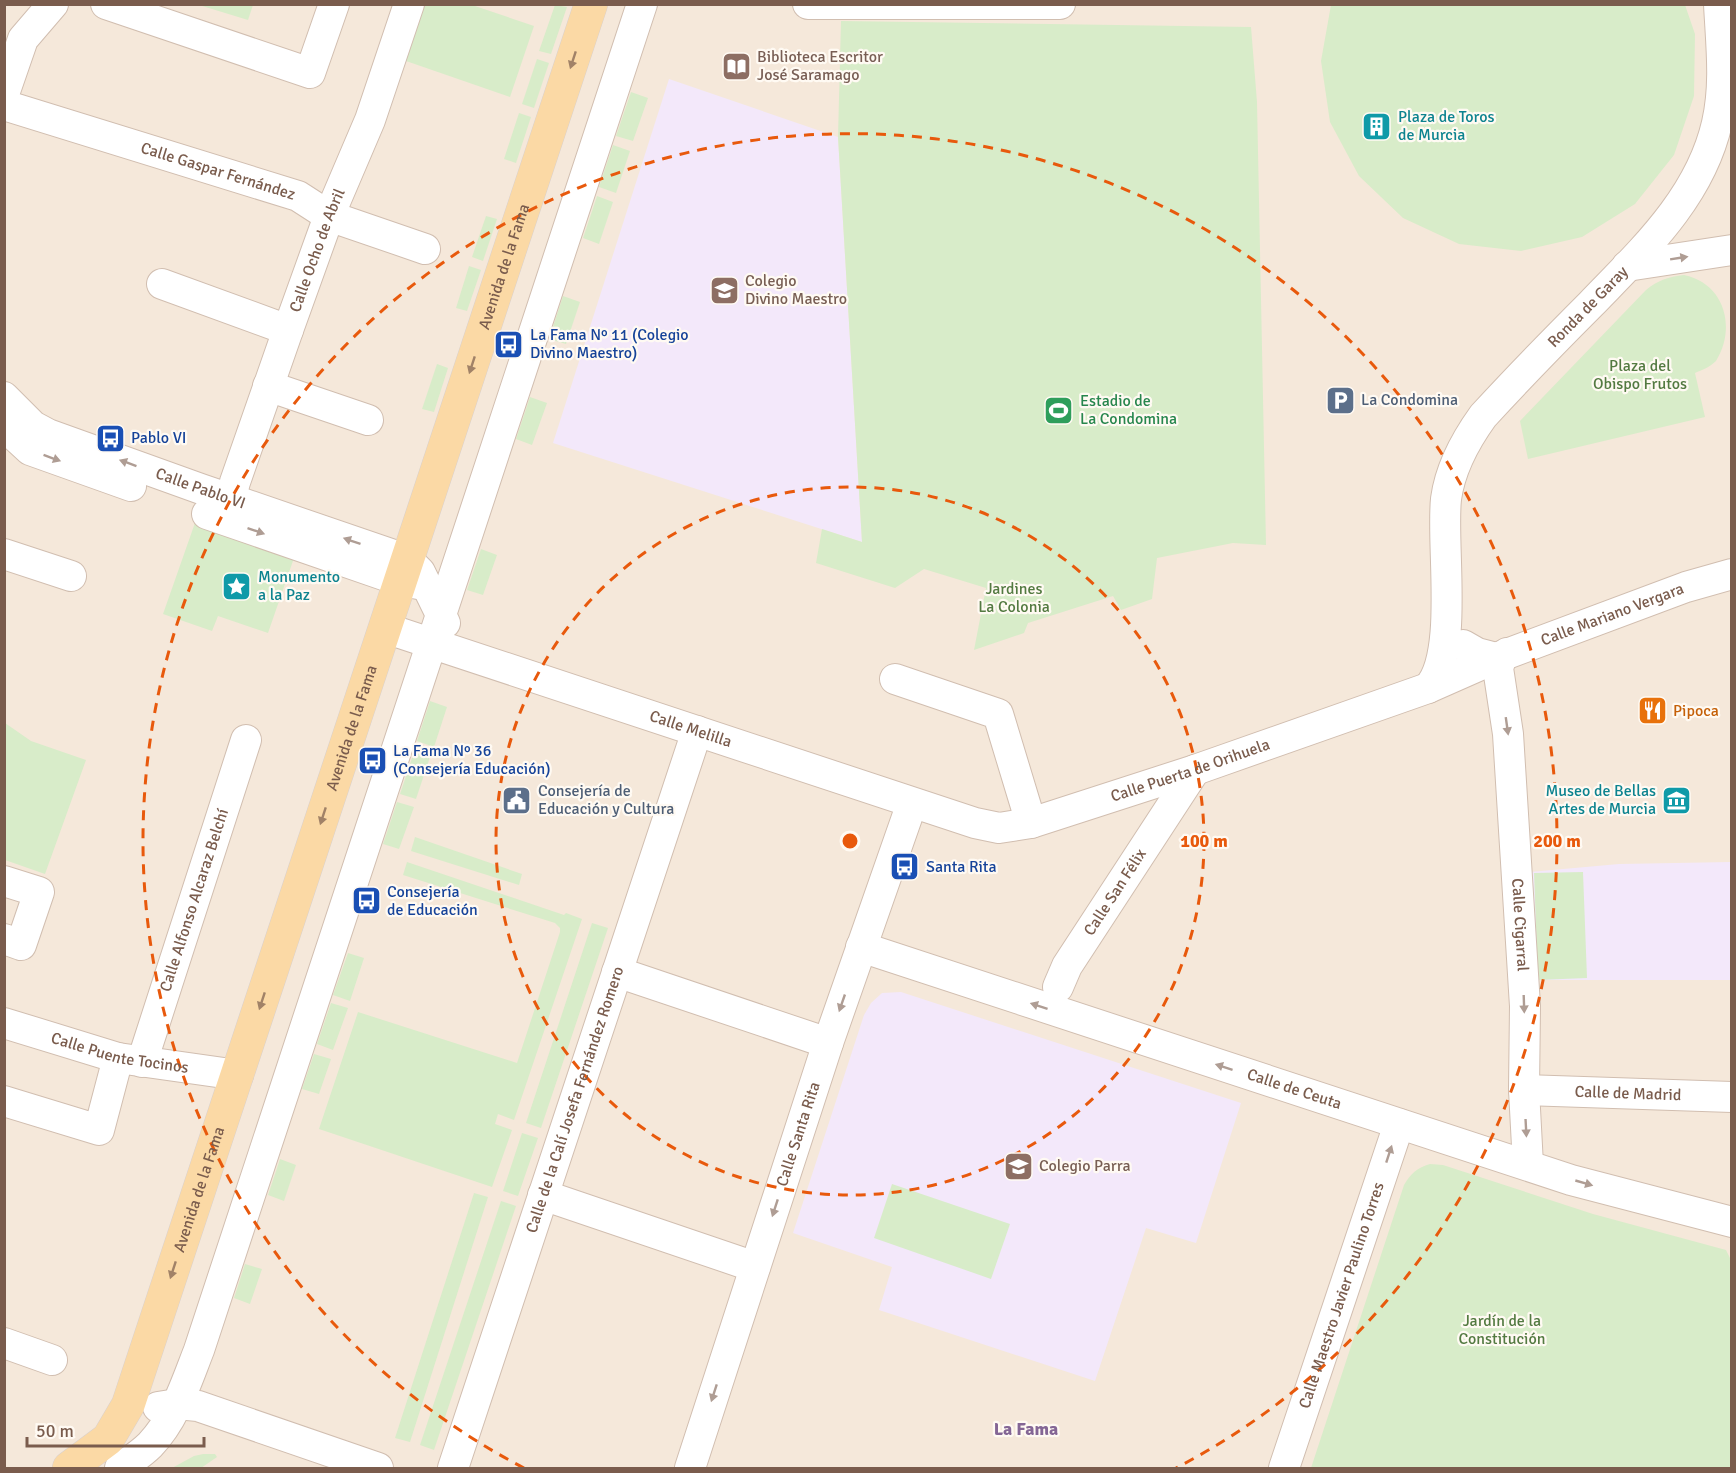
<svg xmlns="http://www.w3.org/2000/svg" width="1736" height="1473" font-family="Signika,sans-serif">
	<rect width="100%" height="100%" fill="#fdf6ec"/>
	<!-- residential -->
	<rect fill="#f5e8da" x="5" y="5" width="1726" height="1463"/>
	<!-- education -->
	<g fill="#f3e8fa">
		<polygon points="669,79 838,137 862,542 553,443"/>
		<polygon points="1731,862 1731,980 1538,980 1530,872 1619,864"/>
		<polygon points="901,992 1241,1103 1196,1243 1146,1228 1095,1381 879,1310 892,1267 793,1233 864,1015 871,1003 882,993"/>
	</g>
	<!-- green -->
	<g fill="#d8ecc9">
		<polygon points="199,5 253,4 253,5 248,20"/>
		<polygon points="425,5 472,5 534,26 510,97 406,61"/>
		<polygon points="555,5 567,7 551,54 539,51"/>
		<polygon points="1331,5 1685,5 1695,34 1694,96 1674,155 1635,204 1582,237 1521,251 1459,244 1403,218 1359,176 1330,122 1321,61"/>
		<polygon points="841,21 1251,27 1257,102 1266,545 1233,543 1157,558 1152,599 1121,610 1113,596 1028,623 1024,633 974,650 986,588 924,569 895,588 816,563 822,529 862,542 838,137"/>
		<polygon points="537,59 549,63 534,108 522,104"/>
		<polygon points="631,92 648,98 633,141 616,136"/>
		<polygon points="519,113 531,117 516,163 504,159"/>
		<polygon points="613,145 630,151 616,193 599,187"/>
		<polygon points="597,196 613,202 599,244 583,238"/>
		<polygon points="486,216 497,219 483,261 472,257"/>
		<polygon points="469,266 481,270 467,311 456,308"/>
		<path d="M1684,275C1726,284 1736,329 1716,361C1710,367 1702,370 1695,373L1705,417L1528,459L1520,421L1646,290C1658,280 1668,277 1684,275Z"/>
		<polygon points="563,296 580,302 566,344 549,339"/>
		<polygon points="437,364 448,368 434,412 422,409"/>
		<polygon points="530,397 547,403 532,445 516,439"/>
		<polygon points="196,520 295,555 268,633 218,616 212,631 163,614"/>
		<polygon points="481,549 497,555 483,595 467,590"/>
		<polygon points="430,701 447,707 434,747 417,741"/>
		<polygon points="5,723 31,741 86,760 45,874 5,860"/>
		<polygon points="414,752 430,757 416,799 400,794"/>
		<polygon points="397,802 414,807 399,849 383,844"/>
		<polygon points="415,837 522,874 519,885 411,851"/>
		<polygon points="407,862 564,915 566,913 582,919 514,1120 498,1114 495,1124 512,1130 492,1187 319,1129 358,1012 517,1063 560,932 560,928 555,923 403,875"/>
		<polygon points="1583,872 1587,978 1538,980 1534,873"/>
		<polygon points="592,923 608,928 541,1128 526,1123"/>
		<polygon points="348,953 364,958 350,1001 333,995"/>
		<polygon points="331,1003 348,1008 333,1050 317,1044"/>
		<polygon points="314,1054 331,1059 319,1094 302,1089"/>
		<polygon points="522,1133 538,1138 518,1196 503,1191"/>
		<polygon points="280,1159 296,1165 284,1201 268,1195"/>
		<path d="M1430,1164L1443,1165L1593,1214L1726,1250L1732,1262L1731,1468H1311L1404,1185C1411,1173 1417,1168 1430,1164Z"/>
		<polygon points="892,1184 1010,1224 991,1279 874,1238"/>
		<polygon points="474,1193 488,1197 410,1442 395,1438"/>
		<polygon points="501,1201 516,1206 434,1450 420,1445"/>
		<polygon points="245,1264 262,1269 250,1304 234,1298"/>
		<polygon points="203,1454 215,1454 217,1457 201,1468 172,1468 194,1456"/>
	</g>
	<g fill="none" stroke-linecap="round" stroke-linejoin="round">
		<defs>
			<g id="minor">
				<polyline points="106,4 310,73 334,4"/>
				<polyline points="808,4 1060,4"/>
				<polyline points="4,94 23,39 53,4"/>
				<path id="s1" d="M4,105L298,196L329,216L425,249"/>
				<polyline points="1627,266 1732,250"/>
				<polyline points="162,284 288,330"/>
				<polyline points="268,386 368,420"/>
				<path id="s2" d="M4,397L33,426L48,434L201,489L408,560L420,572L445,623"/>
				<polyline points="4,426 30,450 131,486"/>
				<polyline points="207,514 401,581 424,585"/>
				<path id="s3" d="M226,517L235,482L288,330L329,216L370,120L409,4"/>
				<polyline points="4,554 71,576"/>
				<path id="s4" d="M385,628L975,823L999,828L1031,823L1195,770L1428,688L1496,658"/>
				<path id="s5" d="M1463,645L1477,653L1496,658L1686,587L1732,574"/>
				<path id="s6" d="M1507,653L1501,659L1498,668L1508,734L1525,1006L1524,1090L1528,1165"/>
				<polyline points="895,679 998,714 1031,823"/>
				<path id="s7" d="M1428,688C1459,655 1441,546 1446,499C1450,469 1465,441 1483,416C1518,378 1554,341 1591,304C1642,251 1700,198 1717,123C1726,84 1721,44 1719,4"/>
				<polyline points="4,881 39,892 21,945 4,939"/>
				<path id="s8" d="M861,947L1571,1180L1732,1222"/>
				<polyline points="617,972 828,1043"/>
				<path id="s9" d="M1058,987L1067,966L1195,770"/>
				<path id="s10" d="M4,1023L118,1058L238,1075"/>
				<path id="s11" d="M142,1062L246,740"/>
				<path id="s12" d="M1524,1090L1732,1097"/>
				<polyline points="4,1101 99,1130 118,1058"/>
				<polyline points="543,1195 755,1267"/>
				<polyline points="4,1343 52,1360"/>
				<polyline points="158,1407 177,1404 198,1406 378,1468"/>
				<path d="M120,1468C130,1461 141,1454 150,1445C175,1419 186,1383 199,1350L642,4"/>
				<path id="s13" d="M453,1468L697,731"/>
				<path id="s14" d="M690,1468L828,1043L912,803"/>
				<path id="s15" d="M1284,1468L1399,1124"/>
			</g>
			<g id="major">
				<path id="s16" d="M69,1468L108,1439L128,1405L591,4"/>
			</g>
		</defs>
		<!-- minor casing -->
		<use href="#minor" stroke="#d1beb0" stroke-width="32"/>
		<!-- major casing -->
		<use href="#major" stroke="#dad1cd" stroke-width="34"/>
		<!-- minor -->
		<use href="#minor" stroke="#fff" stroke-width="30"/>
		<!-- major -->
		<use href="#major" stroke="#fbd9a5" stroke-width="33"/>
	</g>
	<!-- one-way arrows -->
	<defs><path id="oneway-solid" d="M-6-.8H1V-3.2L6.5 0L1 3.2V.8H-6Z" transform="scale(1.5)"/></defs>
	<g fill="#a18267">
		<use href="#oneway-solid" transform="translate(573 60) rotate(108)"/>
		<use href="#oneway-solid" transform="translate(472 365) rotate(108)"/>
		<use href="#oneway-solid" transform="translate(323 816) rotate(108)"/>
		<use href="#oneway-solid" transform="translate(262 1001) rotate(108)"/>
		<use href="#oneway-solid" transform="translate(173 1270) rotate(108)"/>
	</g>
	<g fill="#af9d94">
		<use href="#oneway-solid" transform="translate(1679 258) rotate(-9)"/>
		<use href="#oneway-solid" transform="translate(52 458) rotate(20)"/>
		<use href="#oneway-solid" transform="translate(128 463) rotate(-160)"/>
		<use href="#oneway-solid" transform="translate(256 531) rotate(19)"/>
		<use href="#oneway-solid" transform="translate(352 541) rotate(-161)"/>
		<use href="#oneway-solid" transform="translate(1507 726) rotate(82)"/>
		<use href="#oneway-solid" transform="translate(842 1003) rotate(109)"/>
		<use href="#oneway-solid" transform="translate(1524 1004) rotate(88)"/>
		<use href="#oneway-solid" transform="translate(1039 1006) rotate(-162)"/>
		<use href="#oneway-solid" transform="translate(1224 1067) rotate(-162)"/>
		<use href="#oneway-solid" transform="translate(1526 1128) rotate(87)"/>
		<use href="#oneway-solid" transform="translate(1389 1154) rotate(-72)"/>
		<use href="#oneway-solid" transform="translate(1584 1183) rotate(16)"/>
		<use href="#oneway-solid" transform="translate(775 1208) rotate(108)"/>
		<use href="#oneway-solid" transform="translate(714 1393) rotate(108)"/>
	</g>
	<!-- distance rings -->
	<g fill="none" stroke="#e8590c" stroke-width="3" stroke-dasharray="10 8">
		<circle cx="850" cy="841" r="354"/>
		<path d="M524 1468A707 707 0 1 1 1176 1468"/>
	</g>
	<!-- icons -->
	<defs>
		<symbol id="library-square" viewBox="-11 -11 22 22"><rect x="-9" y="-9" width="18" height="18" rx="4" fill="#8d6e63" stroke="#fffaf3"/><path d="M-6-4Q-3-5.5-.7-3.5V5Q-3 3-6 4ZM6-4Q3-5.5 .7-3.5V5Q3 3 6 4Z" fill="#fff"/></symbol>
		<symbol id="building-square" viewBox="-11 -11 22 22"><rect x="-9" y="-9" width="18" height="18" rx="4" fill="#0f9aa8" stroke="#fffaf3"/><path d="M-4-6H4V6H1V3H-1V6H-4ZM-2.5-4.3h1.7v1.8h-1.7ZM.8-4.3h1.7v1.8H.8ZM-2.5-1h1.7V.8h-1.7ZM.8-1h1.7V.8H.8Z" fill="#fff"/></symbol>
		<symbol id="school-square" viewBox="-11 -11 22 22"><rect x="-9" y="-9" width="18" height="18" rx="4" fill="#8d6e63" stroke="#fffaf3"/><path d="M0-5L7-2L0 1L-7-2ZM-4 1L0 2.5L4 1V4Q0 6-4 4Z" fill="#fff"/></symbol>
		<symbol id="bus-square" viewBox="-11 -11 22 22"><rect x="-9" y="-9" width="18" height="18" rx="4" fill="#1a4fb4" stroke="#fffaf3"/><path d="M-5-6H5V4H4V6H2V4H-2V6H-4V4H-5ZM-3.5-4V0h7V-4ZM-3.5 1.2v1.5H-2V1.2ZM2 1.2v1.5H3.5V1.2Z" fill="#fff"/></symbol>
		<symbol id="parking-square" viewBox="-11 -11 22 22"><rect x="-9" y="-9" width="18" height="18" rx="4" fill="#5c6f8a" stroke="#fffaf3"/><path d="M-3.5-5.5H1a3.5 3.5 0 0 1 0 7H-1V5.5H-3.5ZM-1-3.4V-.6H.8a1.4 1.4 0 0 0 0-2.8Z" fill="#fff"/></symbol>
		<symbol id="stadium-square" viewBox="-11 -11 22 22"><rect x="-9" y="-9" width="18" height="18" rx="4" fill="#2e9e5b" stroke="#fffaf3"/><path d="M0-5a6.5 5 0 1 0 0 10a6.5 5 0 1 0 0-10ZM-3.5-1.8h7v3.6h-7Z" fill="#fff"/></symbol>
		<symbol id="sight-square" viewBox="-11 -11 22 22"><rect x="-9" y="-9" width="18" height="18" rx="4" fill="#0f9aa8" stroke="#fffaf3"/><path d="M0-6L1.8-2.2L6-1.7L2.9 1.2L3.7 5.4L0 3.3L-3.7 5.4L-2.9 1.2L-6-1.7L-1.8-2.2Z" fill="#fff"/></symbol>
		<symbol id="restaurant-square" viewBox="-11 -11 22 22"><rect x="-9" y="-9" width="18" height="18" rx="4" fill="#e8710a" stroke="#fffaf3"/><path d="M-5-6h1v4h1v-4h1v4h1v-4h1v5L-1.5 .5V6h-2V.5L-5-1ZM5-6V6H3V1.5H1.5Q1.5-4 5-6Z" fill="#fff"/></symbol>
		<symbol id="civic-square" viewBox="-11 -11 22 22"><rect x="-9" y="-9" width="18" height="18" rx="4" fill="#5c6f8a" stroke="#fffaf3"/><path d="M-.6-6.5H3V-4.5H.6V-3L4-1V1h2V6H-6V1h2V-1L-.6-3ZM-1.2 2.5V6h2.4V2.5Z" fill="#fff"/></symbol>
		<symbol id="museum-square" viewBox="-11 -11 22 22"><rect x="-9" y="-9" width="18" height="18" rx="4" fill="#0f9aa8" stroke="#fffaf3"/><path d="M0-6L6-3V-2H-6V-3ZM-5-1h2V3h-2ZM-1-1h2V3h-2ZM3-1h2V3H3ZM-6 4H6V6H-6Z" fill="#fff"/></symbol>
	</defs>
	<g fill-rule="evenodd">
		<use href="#library-square" x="720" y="50" width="33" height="33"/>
		<use href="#building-square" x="1360" y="110" width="33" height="33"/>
		<use href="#school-square" x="708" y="274" width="33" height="33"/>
		<use href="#bus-square" x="492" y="328" width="33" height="33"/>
		<use href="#parking-square" x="1324" y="384" width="33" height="33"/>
		<use href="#stadium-square" x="1042" y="394" width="33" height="33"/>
		<use href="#bus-square" x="94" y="422" width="33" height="33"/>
		<use href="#sight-square" x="220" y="570" width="33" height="33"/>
		<use href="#restaurant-square" x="1636" y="694" width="33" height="33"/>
		<use href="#bus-square" x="356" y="744" width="33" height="33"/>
		<use href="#civic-square" x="500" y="784" width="33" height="33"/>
		<use href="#museum-square" x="1660" y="784" width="33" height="33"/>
		<use href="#bus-square" x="888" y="850" width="33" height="33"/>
		<use href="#bus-square" x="350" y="884" width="33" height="33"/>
		<use href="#school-square" x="1002" y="1150" width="33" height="33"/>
	</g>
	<g text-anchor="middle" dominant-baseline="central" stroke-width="4.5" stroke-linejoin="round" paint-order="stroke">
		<!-- education labels -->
		<g font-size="16" fill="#785e54" stroke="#fffaf3" text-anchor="start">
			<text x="757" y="57">Biblioteca Escritor<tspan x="757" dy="18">José Saramago</tspan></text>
			<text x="745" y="281">Colegio<tspan x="745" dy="18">Divino Maestro</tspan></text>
			<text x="1039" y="1166">Colegio Parra</text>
		</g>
		<!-- culture labels -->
		<g font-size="16" fill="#0d838f" stroke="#fffaf3" text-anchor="start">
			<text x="1398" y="117">Plaza de Toros<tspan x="1398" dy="18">de Murcia</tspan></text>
			<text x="258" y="577">Monumento<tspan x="258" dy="18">a la Paz</tspan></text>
			<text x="1656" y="791" text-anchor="end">Museo de Bellas<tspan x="1656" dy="18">Artes de Murcia</tspan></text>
		</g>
		<!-- street labels -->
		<g font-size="16" fill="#7a5c4d" stroke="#fffaf3">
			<text stroke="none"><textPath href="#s1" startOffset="224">Calle Gaspar Fernández</textPath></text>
			<text stroke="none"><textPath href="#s3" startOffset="282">Calle Ocho de Abril</textPath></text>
			<text stroke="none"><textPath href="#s16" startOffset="1287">Avenida de la Fama</textPath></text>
			<text stroke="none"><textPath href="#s7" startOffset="436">Ronda de Garay</textPath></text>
			<text stroke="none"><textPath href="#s2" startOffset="220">Calle Pablo VI</textPath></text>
			<text stroke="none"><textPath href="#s5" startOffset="160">Calle Mariano Vergara</textPath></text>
			<text stroke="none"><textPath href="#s16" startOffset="801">Avenida de la Fama</textPath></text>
			<text stroke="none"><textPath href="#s4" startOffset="322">Calle Melilla</textPath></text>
			<text stroke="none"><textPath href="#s4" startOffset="846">Calle Puerta de Orihuela</textPath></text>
			<text stroke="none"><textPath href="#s9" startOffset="111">Calle San Félix</textPath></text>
			<text stroke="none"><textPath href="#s11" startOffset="170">Calle Alfonso Alcaraz Belchí</textPath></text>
			<text stroke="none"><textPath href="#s6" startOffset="276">Calle Cigarral</textPath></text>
			<text stroke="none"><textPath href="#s10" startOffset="120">Calle Puente Tocinos</textPath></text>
			<text stroke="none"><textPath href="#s8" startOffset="456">Calle de Ceuta</textPath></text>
			<text stroke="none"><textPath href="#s12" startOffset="104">Calle de Madrid</textPath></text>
			<text stroke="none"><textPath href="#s13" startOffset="388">Calle de la Calí Josefa Fernández Romero</textPath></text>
			<text stroke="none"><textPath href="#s14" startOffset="351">Calle Santa Rita</textPath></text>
			<text stroke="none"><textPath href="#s16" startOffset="315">Avenida de la Fama</textPath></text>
			<text stroke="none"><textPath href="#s15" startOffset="182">Calle Maestro Javier Paulino Torres</textPath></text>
		</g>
		<!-- transit labels -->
		<g font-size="16" fill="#164399" stroke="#fffaf3" text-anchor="start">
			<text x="530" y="335">La Fama Nº 11 (Colegio<tspan x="530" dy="18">Divino Maestro)</tspan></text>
			<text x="131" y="438">Pablo VI</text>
			<text x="393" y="751">La Fama Nº 36<tspan x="393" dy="18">(Consejería Educación)</tspan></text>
			<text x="926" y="867">Santa Rita</text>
			<text x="387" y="892">Consejería<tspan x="387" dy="18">de Educación</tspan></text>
		</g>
		<!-- park labels -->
		<g font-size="16" fill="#537a41" stroke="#fffaf3">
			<text x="1640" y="366">Plaza del<tspan x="1640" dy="18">Obispo Frutos</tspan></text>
			<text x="1014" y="589">Jardines<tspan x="1014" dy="18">La Colonia</tspan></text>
			<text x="1502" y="1321">Jardín de la<tspan x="1502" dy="18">Constitución</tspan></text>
		</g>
		<!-- service labels -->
		<g font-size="16" fill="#4e5e75" stroke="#fffaf3" text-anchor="start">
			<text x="1361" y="400">La Condomina</text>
			<text x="538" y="791">Consejería de<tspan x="538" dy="18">Educación y Cultura</tspan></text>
		</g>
		<!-- leisure labels -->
		<g font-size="16" fill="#27864d" stroke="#fffaf3" text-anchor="start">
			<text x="1080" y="401">Estadio de<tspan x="1080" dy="18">La Condomina</tspan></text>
		</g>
		<!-- food labels -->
		<g font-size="16" fill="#c56008" stroke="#fffaf3" text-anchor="start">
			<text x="1673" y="711">Pipoca</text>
		</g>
		<!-- neighbourhood labels -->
		<g font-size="18" font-weight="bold" fill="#846695" stroke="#fffaf3">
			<text x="1026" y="1429">La Fama</text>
		</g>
	</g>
	<circle cx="850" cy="841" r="9" fill="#e8590c" stroke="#fffaf3" stroke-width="3"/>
	<g font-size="18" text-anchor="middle" font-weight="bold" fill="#e8590c" stroke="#fffaf3" stroke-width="4.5" stroke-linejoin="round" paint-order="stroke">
		<text x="1204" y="847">100 m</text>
		<text x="1557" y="847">200 m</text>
	</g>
	<!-- border -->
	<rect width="1736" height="1473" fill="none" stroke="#7a5c4d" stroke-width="12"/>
	<!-- scale -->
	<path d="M27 1437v9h177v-9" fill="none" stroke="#7a5c4d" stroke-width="3"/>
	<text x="36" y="1437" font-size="18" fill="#7a5c4d" stroke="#fffaf3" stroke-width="4.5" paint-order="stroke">50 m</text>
</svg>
